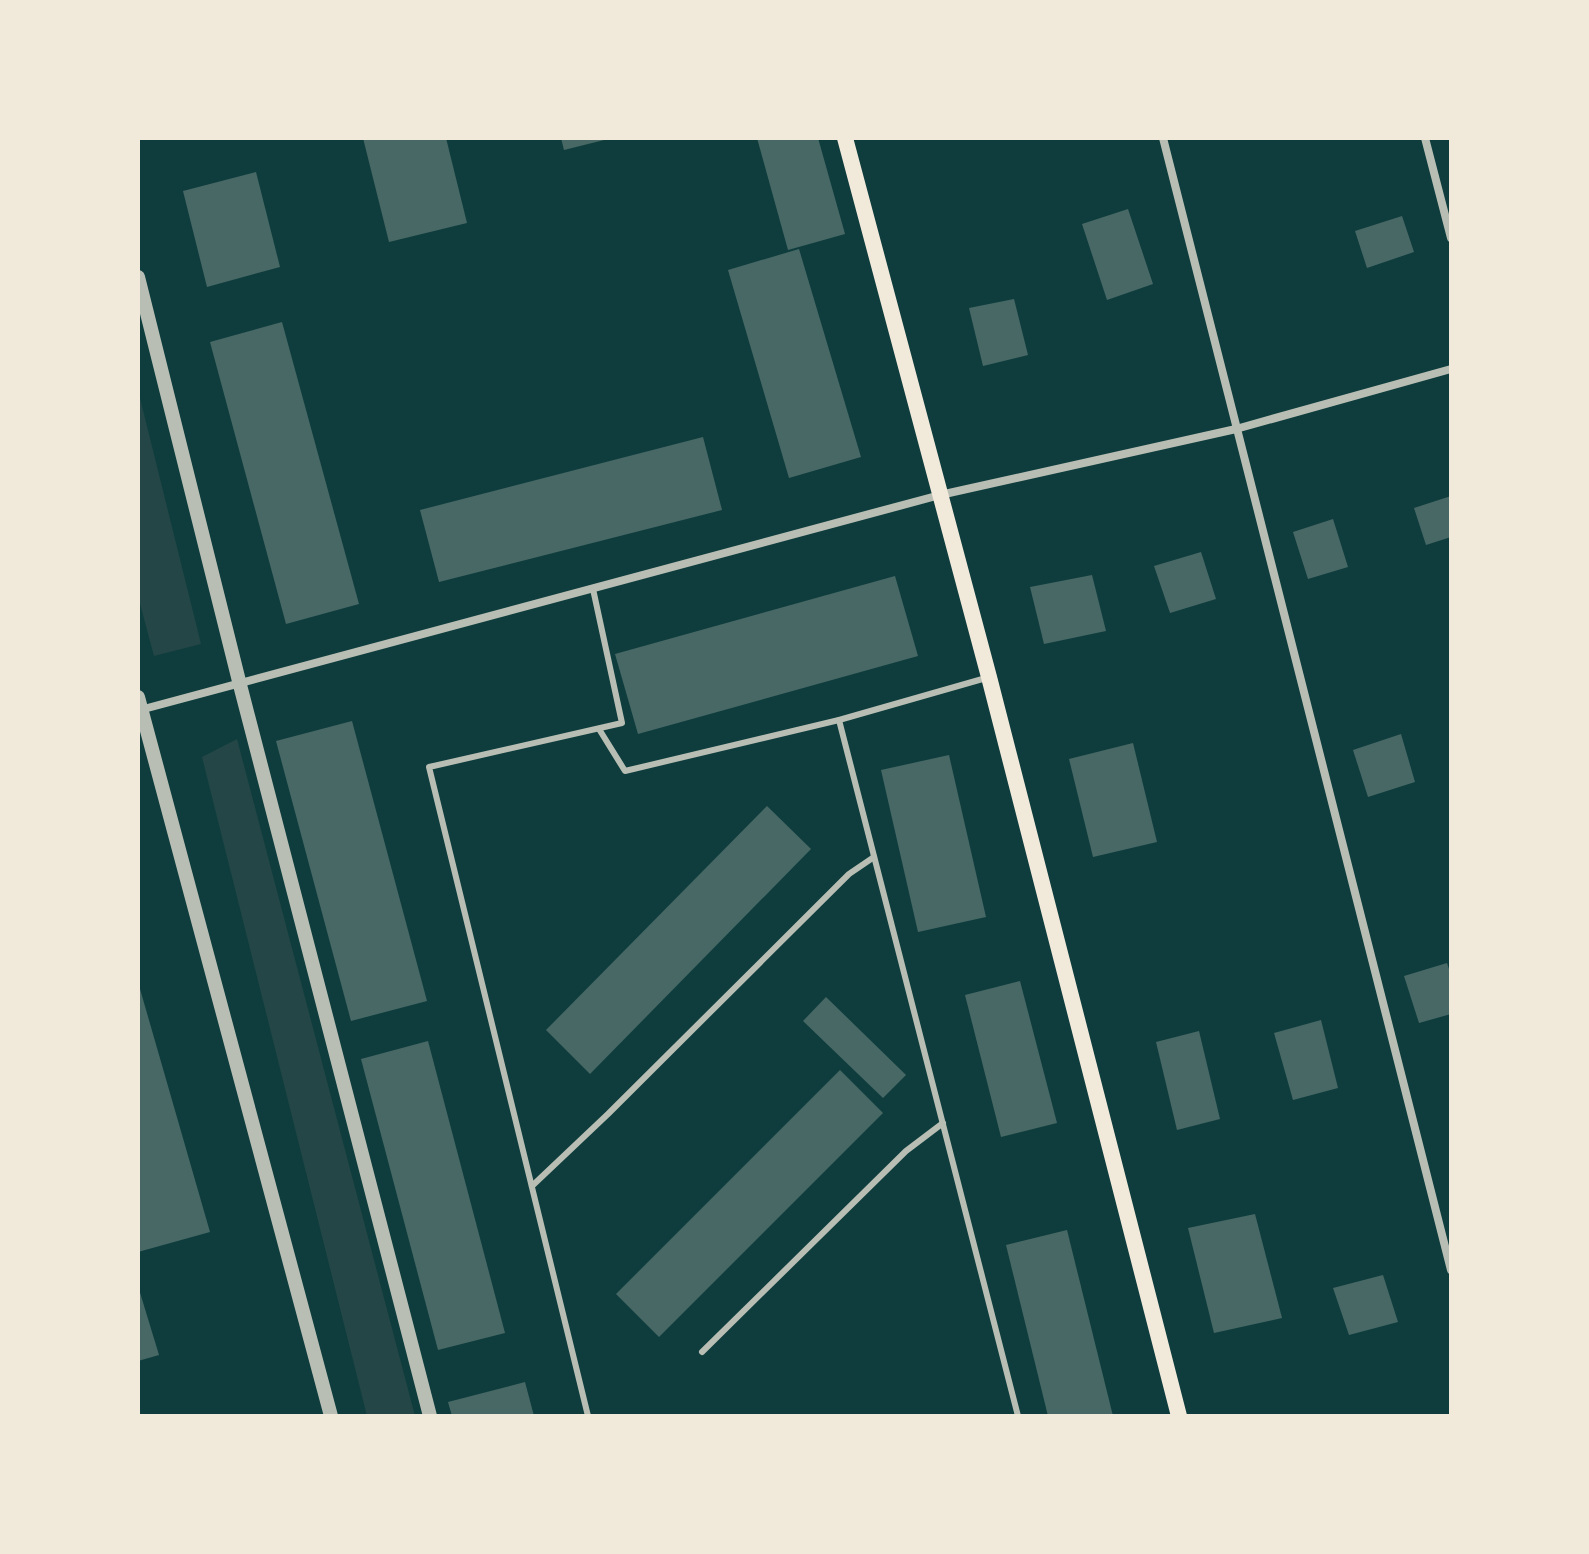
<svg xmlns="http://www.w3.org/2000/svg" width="1589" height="1554" font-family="'Libre Baskerville',serif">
	<rect width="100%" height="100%" fill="#0f3d3e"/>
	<!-- green -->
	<g fill="#244646">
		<polygon points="138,390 201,644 154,656 138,596"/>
		<polygon points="237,739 415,1416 367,1416 202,757"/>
	</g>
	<!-- building -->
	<g fill="#486865">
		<polygon points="363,138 446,138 467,223 389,242"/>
		<polygon points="561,138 608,138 608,139 564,150"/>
		<polygon points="757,138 818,138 845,234 788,250"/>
		<polygon points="256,172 280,267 207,287 183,191"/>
		<polygon points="1128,209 1153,284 1107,300 1082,224"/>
		<polygon points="1402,216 1414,252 1367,268 1355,231"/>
		<polygon points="799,249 861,457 789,478 728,270"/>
		<polygon points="1014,299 1028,355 983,366 969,308"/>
		<polygon points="282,322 359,604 286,624 210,342"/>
		<polygon points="703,437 722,510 439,582 420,510"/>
		<polygon points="1451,496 1451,537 1426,545 1414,508"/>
		<polygon points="1333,519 1348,567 1308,579 1293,532"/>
		<polygon points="1201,552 1216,599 1170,613 1154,566"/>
		<polygon points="1092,575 1106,631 1044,644 1030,587"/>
		<polygon points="895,576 918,656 638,734 615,654"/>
		<polygon points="352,721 427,1001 351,1021 276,741"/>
		<polygon points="1401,734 1415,782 1368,797 1353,750"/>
		<polygon points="1133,743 1157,842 1093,857 1069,759"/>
		<polygon points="949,755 986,917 918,932 881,770"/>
		<polygon points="767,806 811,849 590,1074 546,1030"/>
		<polygon points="1447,963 1451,975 1451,1014 1419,1023 1404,976"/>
		<polygon points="1020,981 1057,1123 1001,1137 965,995"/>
		<polygon points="138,982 210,1232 138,1252"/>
		<polygon points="826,997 906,1075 883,1098 803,1021"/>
		<polygon points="1321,1020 1338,1088 1293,1100 1274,1033"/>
		<polygon points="1199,1031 1220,1119 1177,1130 1156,1042"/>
		<polygon points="428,1041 505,1333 438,1350 361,1059"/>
		<polygon points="840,1070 883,1113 659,1337 616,1294"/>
		<polygon points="1255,1214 1282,1318 1214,1333 1188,1228"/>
		<polygon points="1067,1230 1113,1416 1048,1416 1006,1245"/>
		<polygon points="1383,1275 1398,1322 1349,1335 1333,1288"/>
		<polygon points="138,1286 159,1355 138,1361"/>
		<polygon points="525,1382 534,1416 452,1416 448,1402"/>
	</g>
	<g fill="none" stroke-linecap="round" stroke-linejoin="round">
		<!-- service -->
		<g stroke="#b8beb3" stroke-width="6">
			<polyline points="986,678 839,720 1018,1416"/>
			<polyline points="599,729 625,771 839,720"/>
			<polyline points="532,1186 608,1114 849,874 874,857"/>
			<polyline points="702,1352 906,1151 943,1123"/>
			<polyline points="588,1416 429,767 622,723 593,589"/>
		</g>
		<!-- minor -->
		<g stroke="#b8beb3" stroke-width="8">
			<polyline points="1163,138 1451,1270"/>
			<polyline points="1425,138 1451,238"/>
			<polyline points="140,710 940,495 1236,429 1451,369"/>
		</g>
		<!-- tertiary -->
		<g stroke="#b8beb3" stroke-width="14">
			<polyline points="138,277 240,685 430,1416"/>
			<polyline points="138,697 331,1416"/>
		</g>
		<!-- secondary -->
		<polyline stroke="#f1e9da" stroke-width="16" points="845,138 989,677 1179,1416"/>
	</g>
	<!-- border -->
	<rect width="1589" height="1554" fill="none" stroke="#f1e9da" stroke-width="280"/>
</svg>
